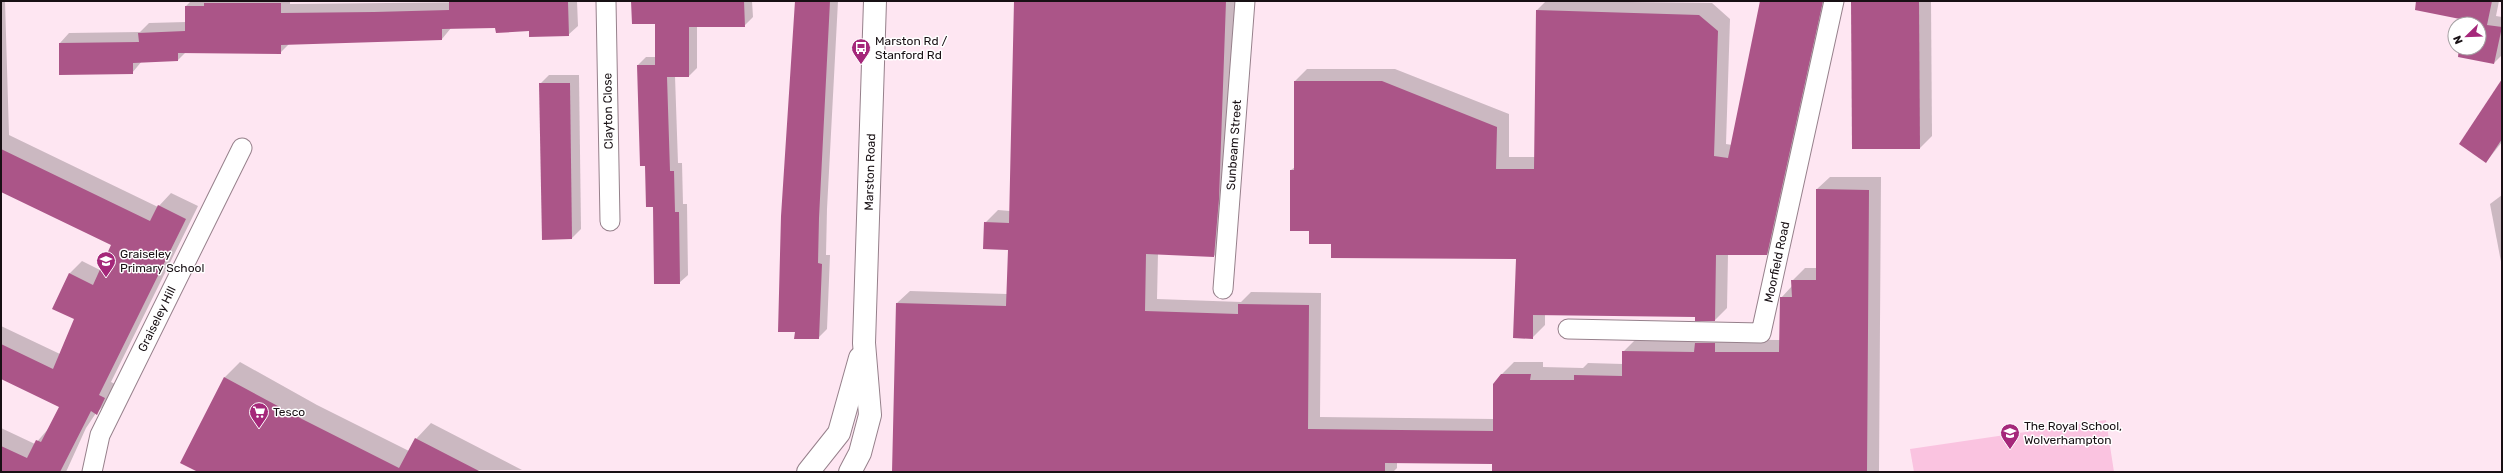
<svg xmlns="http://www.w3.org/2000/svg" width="2503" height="473" font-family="Rubik,sans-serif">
	<rect width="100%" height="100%" fill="#fee6f2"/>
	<!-- pitch -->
	<polygon fill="#fac3e0" points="2106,420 2114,472 1914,472 1910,449"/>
	<!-- shadow -->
	<g fill="#0003">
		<polygon points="1,1 5,1 9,135 158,207 171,193 198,206 111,382 117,385 109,401 96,413 86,428 66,472 1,472 1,428 35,444 49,428 60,407 1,377 1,326 60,354 76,319 69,274 82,261 100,270 112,244 1,191"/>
		<polygon points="191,1 290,1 290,4 577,1 578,26 568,35 496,27 451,28 442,39 289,44 280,53 186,52 178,60 142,61 132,73 60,74 60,43 69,33 140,32 149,23 186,22 186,6"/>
		<polygon points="632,1 752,1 753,17 744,26 697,26 697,68 689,76 675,76 678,163 682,163 683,204 687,204 688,275 679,283 654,206 646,165 638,65 646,57 656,57 656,23"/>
		<polygon points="796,1 838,1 827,209 826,255 830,255 827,329 818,338"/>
		<polygon points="1015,1 1237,1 1227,243 1214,256 1158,253 1157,299 1241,302 1251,292 1321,293 1320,417 1494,419 1501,375 1514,362 1543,362 1543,367 1583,368 1588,363 1623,364 1623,352 1636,339 1780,340 1781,298 1792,286 1792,281 1805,268 1817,268 1817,189 1830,177 1881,177 1879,472 1493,472 1494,463 1397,462 1397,468 1393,472 893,472 897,303 910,291 1007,294 1009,249 985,223 998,210 1010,211"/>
		<polygon points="1546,1 1712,3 1730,19 1726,144 1732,145 1761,1 1832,1 1779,241 1767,254 1728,254 1727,308 1715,320 1696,316 1545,314 1545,325 1532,338 1517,258 1332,243 1310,230 1291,170 1295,167 1295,81 1307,69 1395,69 1509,114 1509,157 1536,157 1537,10"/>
		<polygon points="1852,1 1931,1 1932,136 1920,148"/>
		<polygon points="2452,1 2499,1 2496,16 2502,17 2502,55 2494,63 2460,48 2479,48 2479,24 2465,24 2466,19"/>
		<polygon points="549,75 579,75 581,229 572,238 543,239 540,84"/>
		<polygon points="2502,85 2502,142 2486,162"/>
		<polygon points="2502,195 2502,267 2490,204"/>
		<polygon points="240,362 317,405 409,451 416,439 431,423 522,470 200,472 181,463 225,377"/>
	</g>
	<!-- building -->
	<g fill="#ab5588">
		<polygon points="449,1 568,2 569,36 529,37 529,31 496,33 495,28 442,29 442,40 281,45 281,54 178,53 178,61 133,63 133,74 59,75 59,43 139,42 138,33 185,31 185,6 204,6 204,3 281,3 281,13 374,12 449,10"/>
		<polygon points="631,1 744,1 745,27 689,27 689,77 667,77 670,171 674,171 675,212 679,212 680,284 654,284 653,207 646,207 645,166 640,166 637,65 655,65 655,24 632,24"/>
		<polygon points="795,1 830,1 819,218 818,263 822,264 819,339 794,339 795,332 778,332 781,216"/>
		<polygon points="1014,1 1226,1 1219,199 1214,257 1146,254 1145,311 1238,314 1238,304 1309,305 1308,429 1493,431 1493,384 1501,374 1531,374 1530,380 1574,380 1574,375 1622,376 1622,351 1694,352 1695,343 1715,343 1715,352 1779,352 1780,297 1792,297 1791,280 1816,280 1816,189 1869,190 1867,472 1492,472 1492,464 1385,463 1385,472 892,472 896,303 1006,306 1008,250 983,249 984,222 1009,223"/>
		<polygon points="1760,1 1823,1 1767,255 1716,255 1715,321 1695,321 1695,317 1533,315 1533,339 1513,338 1516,259 1331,258 1331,244 1309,244 1309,231 1290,231 1290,170 1294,170 1294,81 1382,81 1497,127 1496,169 1534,169 1536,10 1699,15 1718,31 1714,156 1728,158"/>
		<polygon points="1851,1 1919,1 1920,149 1852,149"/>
		<polygon points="2416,1 2492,1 2487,25 2502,27 2494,64 2458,57 2459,48 2479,48 2479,24 2464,24 2465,20 2415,10"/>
		<polygon points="2502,79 2502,139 2486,163 2459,144"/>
		<polygon points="539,83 570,83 572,239 542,240"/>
		<polygon points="1,149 150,221 158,205 186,219 99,395 105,398 97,415 91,411 60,472 1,472 1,446 27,458 36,440 41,442 59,407 1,379 1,344 53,369 74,319 52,309 69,273 93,285 111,245 1,192"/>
		<polygon points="224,377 302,419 399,468 415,438 481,472 198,472 180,463"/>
	</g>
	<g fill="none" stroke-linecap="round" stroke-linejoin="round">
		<defs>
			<g id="minor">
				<polyline points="606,1 610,221"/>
				<polyline points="1223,289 1245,1"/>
				<polyline points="1568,329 1761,333 1834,1"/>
				<polyline points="92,472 100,435 242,148"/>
			</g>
			<g id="tertiary">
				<polyline points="808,472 839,433 860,358"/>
				<polyline points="850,472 860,453 870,415 864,343 875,1"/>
			</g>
		</defs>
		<!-- minor casing -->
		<use href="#minor" stroke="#96808b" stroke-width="21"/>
		<!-- tertiary casing -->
		<use href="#tertiary" stroke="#96808b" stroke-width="24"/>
		<!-- minor -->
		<use href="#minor" stroke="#fff" stroke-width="19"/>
		<!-- tertiary -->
		<use href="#tertiary" stroke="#fff" stroke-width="22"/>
	</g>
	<!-- icons -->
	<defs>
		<symbol id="bus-pin" viewBox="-11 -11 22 30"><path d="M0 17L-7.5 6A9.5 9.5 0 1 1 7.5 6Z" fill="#a5277a" stroke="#fff"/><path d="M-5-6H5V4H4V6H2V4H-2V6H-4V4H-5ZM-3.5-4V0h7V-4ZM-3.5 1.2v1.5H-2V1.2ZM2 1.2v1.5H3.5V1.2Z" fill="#fff"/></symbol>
		<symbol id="school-pin" viewBox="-11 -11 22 30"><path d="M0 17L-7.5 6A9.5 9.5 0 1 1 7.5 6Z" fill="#a5277a" stroke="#fff"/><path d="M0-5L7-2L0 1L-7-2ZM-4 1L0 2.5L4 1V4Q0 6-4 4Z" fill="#fff"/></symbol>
		<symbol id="supermarket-pin" viewBox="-11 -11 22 30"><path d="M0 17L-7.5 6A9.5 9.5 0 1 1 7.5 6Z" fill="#a5277a" stroke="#fff"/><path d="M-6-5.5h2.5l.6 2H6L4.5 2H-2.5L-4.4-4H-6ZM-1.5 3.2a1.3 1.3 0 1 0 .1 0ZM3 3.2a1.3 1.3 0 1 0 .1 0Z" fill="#fff"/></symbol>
	</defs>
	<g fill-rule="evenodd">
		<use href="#bus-pin" x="850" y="37" width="22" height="30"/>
		<use href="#school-pin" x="95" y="250" width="22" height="30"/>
		<use href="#supermarket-pin" x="248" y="401" width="22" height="30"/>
		<use href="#school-pin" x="1999" y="422" width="22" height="30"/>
	</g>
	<g text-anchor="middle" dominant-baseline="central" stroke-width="3" stroke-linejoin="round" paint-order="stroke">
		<!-- poi labels -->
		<g font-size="12" fill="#181014" stroke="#fff" text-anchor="start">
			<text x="875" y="41">Marston Rd /<tspan x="875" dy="14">Stanford Rd</tspan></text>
			<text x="120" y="254">Graiseley<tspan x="120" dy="14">Primary School</tspan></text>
			<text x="273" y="412">Tesco</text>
			<text x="2024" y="426">The Royal School,<tspan x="2024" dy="14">Wolverhampton</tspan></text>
		</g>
		<!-- street labels -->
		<g font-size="12" fill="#181014" stroke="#fff">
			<text transform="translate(608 111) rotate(-91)">Clayton Close</text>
			<text transform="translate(1234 145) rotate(-86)">Sunbeam Street</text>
			<text transform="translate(870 172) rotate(-88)">Marston Road</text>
			<text transform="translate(1777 262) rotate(-78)">Moorfield Road</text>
			<text transform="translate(157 319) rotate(-64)">Graiseley Hill</text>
		</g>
	</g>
	<!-- border -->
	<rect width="2503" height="473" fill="none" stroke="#181014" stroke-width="4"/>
	<!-- north arrow -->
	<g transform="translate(2467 36) rotate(247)"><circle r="19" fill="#ffffff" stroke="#a39fa1"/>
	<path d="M0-3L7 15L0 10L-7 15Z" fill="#a5277a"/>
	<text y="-6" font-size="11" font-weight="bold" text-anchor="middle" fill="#181014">N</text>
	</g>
</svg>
